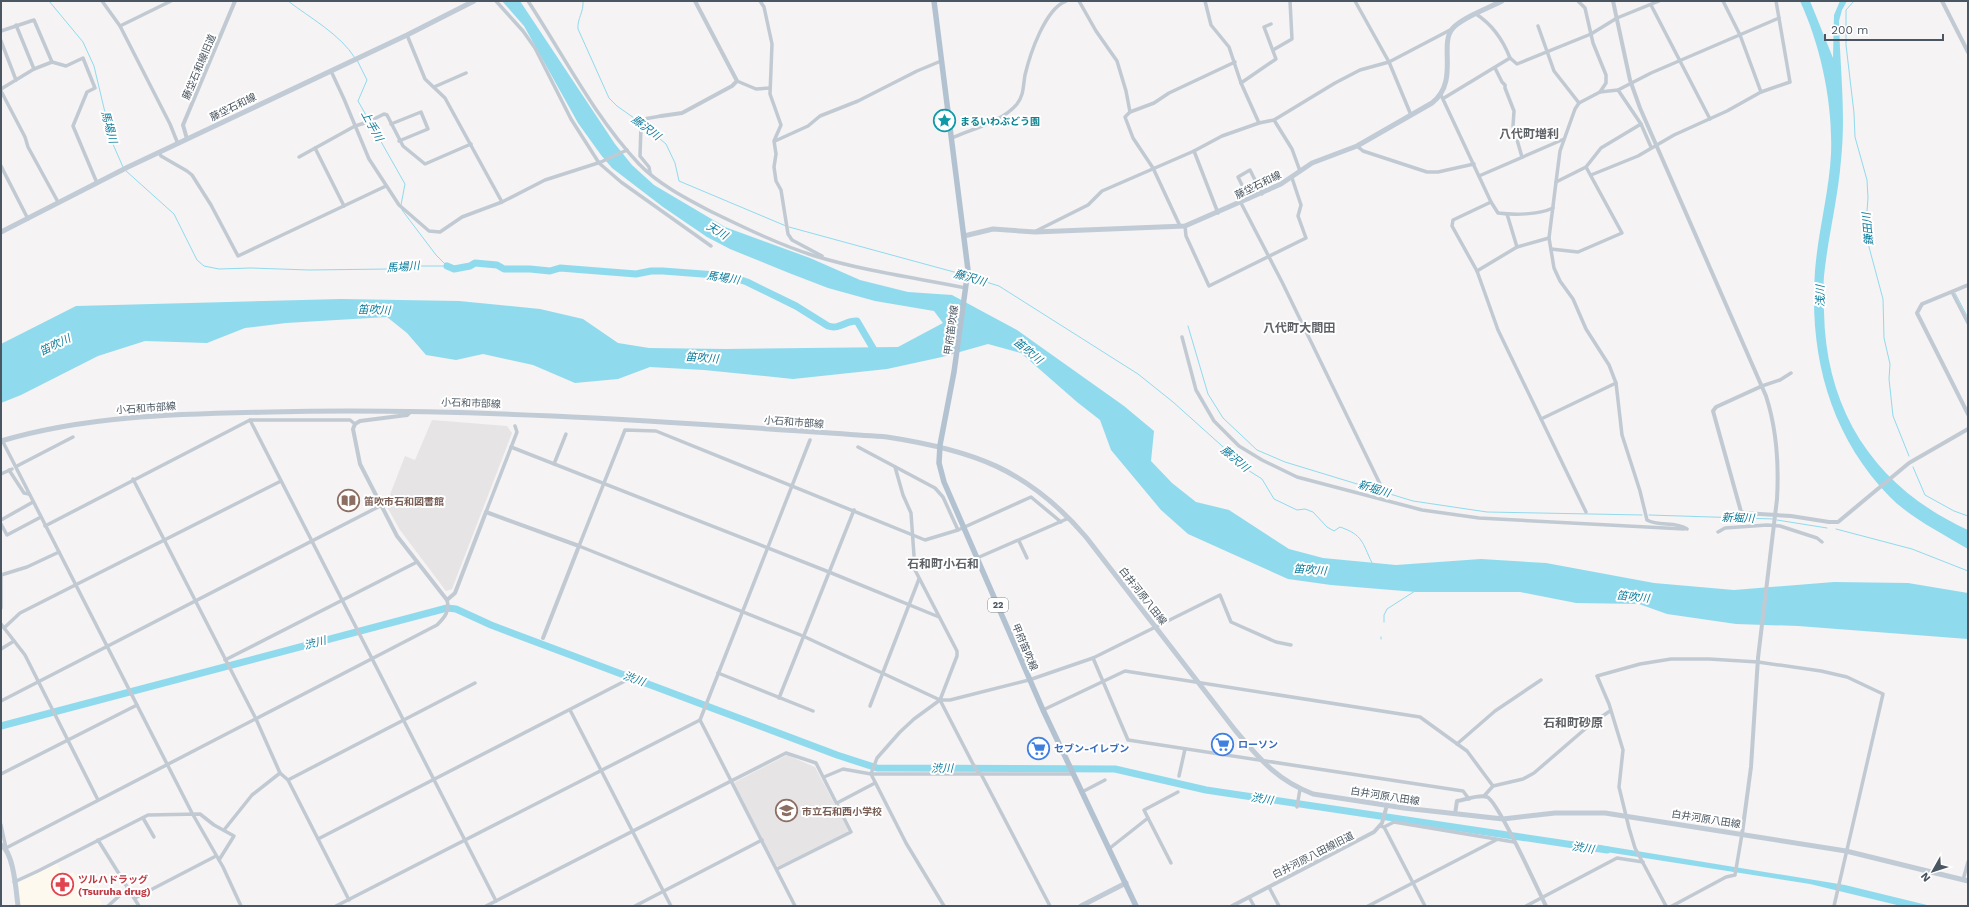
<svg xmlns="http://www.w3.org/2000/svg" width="1969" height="907" font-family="'Work Sans','Noto Sans JP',sans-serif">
	<rect width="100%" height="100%" fill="#f5f3f3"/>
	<!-- commercial -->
	<polygon fill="#fdf9ef" points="57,863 64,876 73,872 80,884 91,879 103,906 21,906 18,883"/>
	<!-- education -->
	<g fill="#e6e4e5">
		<polygon points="432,420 507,426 512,433 452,589 446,591 400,530 386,505 405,456 415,460"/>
		<polygon points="787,755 815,767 848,830 847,833 779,866 776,865 734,784 735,782"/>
	</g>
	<!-- water -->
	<g fill="#90daee">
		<polygon points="502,1 520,1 615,144 632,165 654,185 725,227 810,258 860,280 908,292 952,295 1017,330 1124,406 1154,431 1151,461 1172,483 1196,502 1229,510 1289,549 1323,558 1396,565 1481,559 1546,563 1654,583 1734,590 1834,582 1908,583 1968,593 1968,639 1798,626 1736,624 1667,614 1639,604 1576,603 1520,592 1416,592 1331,585 1288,579 1188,534 1161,510 1111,450 1100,420 1077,402 1021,353 988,344 942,357 887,369 793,379 704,370 650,367 618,379 575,383 533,365 483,354 456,360 426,355 407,333 387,317 286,323 245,328 207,343 145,341 98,356 21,395 1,403 1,344 76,306 341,299 459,301 540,309 583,319 618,343 649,348 726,349 898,347 943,323 934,311 875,301 828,288 789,273 730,249 707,237 663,207 612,168 601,155 578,123 524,26"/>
		<path d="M1800,1H1810L1833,58L1834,15L1840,1H1847L1842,10L1839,21C1840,68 1846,113 1841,160C1838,199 1828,237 1824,276C1823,288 1824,300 1824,312C1826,413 1876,488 1968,530V549C1943,534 1909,517 1889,496C1829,434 1809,354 1815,271C1818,232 1829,193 1831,154C1833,104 1821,46 1800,1Z"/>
		<polygon points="1594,844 1845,885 1931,906 1901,906 1810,884 1600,851"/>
	</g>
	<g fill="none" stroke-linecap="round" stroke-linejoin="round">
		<!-- stream -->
		<g stroke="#90daee" stroke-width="1">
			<polyline points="49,1 83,42 94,66 112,142 123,167"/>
			<path d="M288,1C310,18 340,34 355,58"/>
			<path d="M583,1C584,12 577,19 578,29L609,98L617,106L641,123"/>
			<polyline points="1854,1 1846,10 1846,45 1854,113 1855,137 1867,180 1868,198 1866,224 1869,247 1883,299 1884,338 1890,364 1889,379 1893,416 1909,456"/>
			<polyline points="357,60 367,80 358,101 405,184 401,205"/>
			<polyline points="643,125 666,144 675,163 679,181 786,226"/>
			<polyline points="125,170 174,214 197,260 204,266 219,269 251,268 309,270 389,269 397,266 447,266"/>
			<polyline points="402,210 436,255 446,265"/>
			<polyline points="789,227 965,275"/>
			<path d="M970,277L999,286L1138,374L1173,402L1231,454L1240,465L1262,479L1274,499L1297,510L1305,509L1313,512L1327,527L1334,531L1340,527C1363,535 1362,542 1372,563"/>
			<polyline points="1955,293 1968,318"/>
			<polyline points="1188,326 1208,394 1223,418 1257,450 1285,462 1413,501 1487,512 1642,515"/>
			<polyline points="1913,467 1925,495 1954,511 1968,516"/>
			<polyline points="1649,515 1774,519"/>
			<polyline points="1777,520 1827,528"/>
			<polyline points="1836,529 1912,549 1968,571"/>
			<polyline points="1384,622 1384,615 1387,609 1415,591"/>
			<polyline points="1381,639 1381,637"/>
		</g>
		<!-- river -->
		<g stroke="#90daee" stroke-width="7">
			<path d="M447,266L454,269L470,266L475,263L497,265L504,269H530L550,271L560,268L636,274L651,271H663L729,276L747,282L796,306L828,326C840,330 846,320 857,321L877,355"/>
			<polyline points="1,726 447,608 456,609 491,625 837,755 877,768 1115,769 1206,790 1607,850"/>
		</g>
		<!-- minor -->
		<g stroke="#c1cad2" stroke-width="3.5">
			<polyline points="102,1 120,26 170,124 178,144"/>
			<polyline points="496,1 523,31 535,48 571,119 599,163 621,182 711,246"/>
			<path d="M528,1C564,56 594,116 639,164C658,184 687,199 712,212C745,228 780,245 815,256C864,271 916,278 966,288"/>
			<polyline points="760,1 764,7 772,44 770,94 781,125 774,141 776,154 774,167 776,181 781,190 788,234 792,240 822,256"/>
			<polyline points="1079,1 1096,31 1117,61 1126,91 1130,112"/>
			<polyline points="1205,1 1211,25 1229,47 1241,83 1259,123"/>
			<polyline points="1355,1 1389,62 1411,115"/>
			<path d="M1578,1L1585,8L1593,43L1606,75V83L1600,92L1579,103L1575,109L1560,151L1556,182L1549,238L1554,268L1560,281L1573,299L1586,329L1609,365L1616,383L1622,435L1640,491L1647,520C1659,527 1675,521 1687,529"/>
			<polyline points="1723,1 1740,35 1761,92"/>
			<polyline points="1651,5 1710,119"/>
			<polyline points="16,25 34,69"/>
			<polyline points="120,26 171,1"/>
			<polyline points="1538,26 1554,71 1579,103"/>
			<polyline points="1,31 34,20 52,62"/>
			<polyline points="407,35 425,79 445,98 502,202"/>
			<polyline points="1,41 16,80"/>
			<polyline points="1273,50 1292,39 1290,1"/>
			<polyline points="1510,58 1517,64 1591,34 1617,18 1659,1"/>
			<polyline points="1495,68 1502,82 1505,85 1505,88 1514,111 1513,126 1522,157"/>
			<polyline points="331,71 344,99 369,159 399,205 429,231 440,232 462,217 502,202 545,180 601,162 627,150"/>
			<polyline points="737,81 756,89 770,88"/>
			<polyline points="1241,83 1276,59 1264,27 1271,24"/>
			<polyline points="434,87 466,73"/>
			<polyline points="1,89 34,69 52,62 66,66 83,58 95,88 87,92 73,126 97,183"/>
			<polyline points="1618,90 1641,124 1651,147"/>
			<polyline points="1,91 25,137 28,147 58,202"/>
			<polyline points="1600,92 1618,90 1651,73 1779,18"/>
			<path d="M1441,95L1491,202L1498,213C1514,215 1538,215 1553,208"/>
			<path d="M1444,98L1510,58C1503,40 1493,25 1476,14"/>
			<polyline points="1274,120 1292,149 1300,171"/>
			<polyline points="391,124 421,112 428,129 399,141"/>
			<path d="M952,138C972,129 1002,122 1017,104C1024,95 1023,86 1025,75C1030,54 1045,9 1066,1"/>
			<polyline points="775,141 808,126 820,116 858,101 917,71 941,61"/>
			<polyline points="1357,146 1363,151 1427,172 1438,172 1474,164"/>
			<polyline points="315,148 344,206"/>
			<polyline points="1194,151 1218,213"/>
			<polyline points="159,152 161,156 187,171 192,175 211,205 238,256 386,186"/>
			<polyline points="299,157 355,126 368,122 384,114 387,115 403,146 425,164 471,144"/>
			<polyline points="1,166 28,219"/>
			<polyline points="650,173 649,167 640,156 641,126 644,119 661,116"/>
			<polyline points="1591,175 1638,156 1674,135 1727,111 1761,92 1790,82 1776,1"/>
			<polyline points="1479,176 1564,139"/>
			<polyline points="1556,182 1586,167 1601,148 1641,124"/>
			<polyline points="1249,199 1238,177 1250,170 1262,194"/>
			<polyline points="1491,202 1453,220 1452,226 1477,271 1498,330 1586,512"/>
			<polyline points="1241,203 1282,282 1381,486"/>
			<polyline points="1507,214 1517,247"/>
			<polyline points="1180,226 1153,168 1133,138 1125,117 1130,112 1154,103 1169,93 1235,62"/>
			<polyline points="1185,226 1186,236 1209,286 1306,238 1298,216 1301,205 1292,178"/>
			<polyline points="1036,231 1088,205 1102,191 1194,151 1222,136 1259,123 1274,120 1335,83 1360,70 1389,62 1452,29"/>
			<polyline points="1551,249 1578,252 1622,233 1586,167"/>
			<polyline points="1477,271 1517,247 1549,238"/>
			<polyline points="1952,292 1968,323"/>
			<polyline points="1182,337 1196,390 1214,421 1239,446 1262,460 1297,477 1422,510 1479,518 1684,529"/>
			<polyline points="1762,386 1780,380 1791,373"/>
			<polyline points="1541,419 1616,383"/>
			<polyline points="250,420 496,901"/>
			<polyline points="2,440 192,813 223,867 241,906"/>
			<polyline points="511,447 829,572 939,617"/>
			<polyline points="858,447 935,488 943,497 958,530"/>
			<polyline points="554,464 566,434"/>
			<polyline points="17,466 73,437"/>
			<polyline points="9,470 24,493 29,494"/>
			<polyline points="1,474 12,469"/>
			<polyline points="133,479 256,719 280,773 288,780 349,900"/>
			<polyline points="486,512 517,432 515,426"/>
			<polyline points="1,520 33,502"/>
			<polyline points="1061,522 1031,497 958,530 925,540 656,431 625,430 579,546 803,636 940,700 950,700 1029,680 1093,658 1220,595 1231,622 1276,642 1291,645"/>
			<polyline points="1,524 7,535 41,517"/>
			<polyline points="45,526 250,420 350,420 355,424"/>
			<polyline points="1718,532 1725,528 1767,525 1780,526 1817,538 1822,542"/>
			<polyline points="1019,541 1027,558"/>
			<polyline points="977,558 1069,518"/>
			<polyline points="1,575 27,567 59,552"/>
			<polyline points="1,608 1,575"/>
			<polyline points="1,624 25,655 98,800"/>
			<polyline points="4,628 20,613 281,481"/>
			<polyline points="1,649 14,641"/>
			<polyline points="1093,658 1128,740 1463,791 1469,799"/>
			<polyline points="225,660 417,562"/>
			<polyline points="718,673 813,711"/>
			<polyline points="779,698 854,510"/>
			<polyline points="940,700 973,764 978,772 981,774 1050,906"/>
			<polyline points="1,701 380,506"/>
			<polyline points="870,706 919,579"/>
			<polyline points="570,710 671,906"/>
			<polyline points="1043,710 1125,671 1420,717 1467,751 1493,786"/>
			<polyline points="700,720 795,906"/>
			<polyline points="1457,744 1495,711 1541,680"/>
			<polyline points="1,774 137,705"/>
			<polyline points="871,774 877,758 900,732 914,719 940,700 957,656 957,651 915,570 911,513 903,495 895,467"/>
			<polyline points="871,774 906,843 944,906"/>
			<polyline points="1179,776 1185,749"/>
			<polyline points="824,777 843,769 871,774 1073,774"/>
			<polyline points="288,780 475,683"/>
			<polyline points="1082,792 1105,780"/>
			<polyline points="1484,796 1493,786 1523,779 1534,773 1592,723 1610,711"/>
			<polyline points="837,803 875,783"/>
			<polyline points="1297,807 1300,789"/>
			<polyline points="143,818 154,837"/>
			<polyline points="1148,818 1171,863"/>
			<path d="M1,825L6,848L437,625C445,617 450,611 447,600"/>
			<polyline points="1380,826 1384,827 1425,906"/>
			<polyline points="1384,827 1394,822 1514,842"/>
			<polyline points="224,830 252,795 280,773"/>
			<polyline points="318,839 625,681"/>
			<polyline points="98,840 139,906"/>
			<polyline points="1110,848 1148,818 1144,810 1178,792"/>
			<polyline points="1963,880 1968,862"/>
			<polyline points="14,882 38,871 148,815 200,814 214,825 234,836 219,860"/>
			<polyline points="1269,887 1279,906"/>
			<polyline points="1249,897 1254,906"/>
			<polyline points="135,898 216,856"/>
			<polyline points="108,906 128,888"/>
			<polyline points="336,906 700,720 810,440"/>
			<polyline points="486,906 786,753 816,763 851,832 777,869"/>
			<polyline points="635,906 762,840"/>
			<polyline points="1368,906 1496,840"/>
			<polyline points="1526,906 1617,858 1643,862"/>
			<polyline points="1666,906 1635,848 1629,828 1619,787 1623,750 1609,704 1597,676 1640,664 1671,659 1709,659 1758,662 1821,671 1847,677 1883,694 1834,906"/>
			<polyline points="1672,906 1726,877 1735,875 1742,834"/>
		</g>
		<!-- tertiary -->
		<g stroke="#c1cad2" stroke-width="4">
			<path d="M1613,1L1630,80L1640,108L1766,396C1777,430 1779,464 1777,499"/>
			<polyline points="1942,1 1968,52"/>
			<polyline points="661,116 682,113 732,86 737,81 695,1"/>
			<polyline points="187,139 183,125 235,1"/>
			<polyline points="1968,285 1922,304 1917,313 1968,414"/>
			<polyline points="1762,386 1716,407 1713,411 1740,508 1741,512 1744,513 1791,516 1829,522 1838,522 1909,463 1968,429"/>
			<polyline points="411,411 407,415 360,421 355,424 353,429 360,464 397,536 447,600 455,593 486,512 579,546 543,638"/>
			<path d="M1455,814L1457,801C1466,800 1479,794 1487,797C1498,801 1538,890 1546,906"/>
			<polyline points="1742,834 1751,767 1758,658"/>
			<polyline points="1232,906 1374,832 1382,823 1387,805"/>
		</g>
		<!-- secondary -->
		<g stroke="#c1cbd6" stroke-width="5">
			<polyline points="1,232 128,167 407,35 474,1"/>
			<path d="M964,236L993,229L1035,232L1185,226L1281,184L1312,163L1357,146L1432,103C1460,81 1438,44 1453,28C1463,17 1489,8 1502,1"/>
			<path d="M1,441C88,415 181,414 271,412C477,407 682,423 887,437C972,450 1028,469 1086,537L1235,730C1260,759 1276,780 1313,794L1404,808L1503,819L1555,813H1605L1846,851L1968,881"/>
			<path d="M1,845C14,853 16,891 18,906"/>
			<polyline points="1081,906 1126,883"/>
		</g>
		<!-- primary -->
		<polyline stroke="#b3c2d1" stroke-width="5.5" points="934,1 968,270 954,372 940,445 939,463 944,482 1043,710 1136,906"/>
		<!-- tertiary-bridge -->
		<polyline stroke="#c1cad2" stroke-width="4" points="1758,658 1777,499"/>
	</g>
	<!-- icons -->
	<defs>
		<symbol id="sight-ring" viewBox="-11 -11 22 22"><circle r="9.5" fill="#fff" stroke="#0f9aa8" stroke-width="1.5"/><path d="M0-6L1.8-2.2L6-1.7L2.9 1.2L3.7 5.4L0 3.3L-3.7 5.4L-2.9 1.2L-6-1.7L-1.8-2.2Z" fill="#0f9aa8"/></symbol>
		<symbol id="library-ring" viewBox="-11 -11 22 22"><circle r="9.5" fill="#fff" stroke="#8d6e63" stroke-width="1.5"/><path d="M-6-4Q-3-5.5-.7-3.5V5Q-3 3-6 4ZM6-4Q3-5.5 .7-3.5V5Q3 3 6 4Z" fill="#8d6e63"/></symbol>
		<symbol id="supermarket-ring" viewBox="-11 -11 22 22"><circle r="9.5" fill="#fff" stroke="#3f7fe0" stroke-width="1.5"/><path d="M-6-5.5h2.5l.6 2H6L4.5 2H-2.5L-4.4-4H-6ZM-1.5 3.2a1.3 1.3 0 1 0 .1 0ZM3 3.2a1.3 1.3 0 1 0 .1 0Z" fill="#3f7fe0"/></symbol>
		<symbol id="school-ring" viewBox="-11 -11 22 22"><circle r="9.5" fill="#fff" stroke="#8d6e63" stroke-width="1.5"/><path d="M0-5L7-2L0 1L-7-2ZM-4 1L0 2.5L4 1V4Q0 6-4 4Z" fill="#8d6e63"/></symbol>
		<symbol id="pharmacy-ring" viewBox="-11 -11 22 22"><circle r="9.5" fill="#fff" stroke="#e0444e" stroke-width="1.5"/><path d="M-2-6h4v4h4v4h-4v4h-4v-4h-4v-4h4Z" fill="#e0444e"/></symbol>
	</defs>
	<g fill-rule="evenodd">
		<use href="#sight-ring" x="932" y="108" width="25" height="25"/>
		<use href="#library-ring" x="336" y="488" width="25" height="25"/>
		<use href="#supermarket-ring" x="1210" y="732" width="25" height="25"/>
		<use href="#supermarket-ring" x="1026" y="736" width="25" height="25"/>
		<use href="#school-ring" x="774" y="798" width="25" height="25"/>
		<use href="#pharmacy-ring" x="50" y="872" width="25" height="25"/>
	</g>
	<g text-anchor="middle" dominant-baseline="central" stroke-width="4" stroke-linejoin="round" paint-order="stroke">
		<!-- shield labels -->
		<rect fill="#fff" stroke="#808990" stroke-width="1" x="988" y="598" width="20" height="14" rx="3"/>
		<g font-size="9" font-weight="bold" fill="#4a5661">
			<text x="998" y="605">22</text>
		</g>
		<!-- street labels -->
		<g font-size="10" fill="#4a5661" stroke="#fff">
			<text transform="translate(199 67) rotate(-67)">藤垈石和線旧道</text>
			<text transform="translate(233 107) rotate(-26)">藤垈石和線</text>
			<text transform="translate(1258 185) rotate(-26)">藤垈石和線</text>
			<text transform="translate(951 330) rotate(-82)">甲府笛吹線</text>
			<text transform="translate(471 403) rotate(2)">小石和市部線</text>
			<text transform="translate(146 408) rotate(-4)">小石和市部線</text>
			<text transform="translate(794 422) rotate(4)">小石和市部線</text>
			<text transform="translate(1143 596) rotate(52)">白井河原八田線</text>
			<text transform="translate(1025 647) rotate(67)">甲府笛吹線</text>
			<text transform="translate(1385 796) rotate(9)">白井河原八田線</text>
			<text transform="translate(1706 819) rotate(9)">白井河原八田線</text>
			<text transform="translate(1313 855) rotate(-27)">白井河原八田線旧道</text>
		</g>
		<!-- culture labels -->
		<g font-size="10" font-weight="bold" fill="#0d838f" stroke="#fff" text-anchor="start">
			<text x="960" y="121">まるいわぶどう園</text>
		</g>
		<!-- education labels -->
		<g font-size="10" font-weight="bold" fill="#785e54" stroke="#fff" text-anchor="start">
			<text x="364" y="501">笛吹市石和図書館</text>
			<text x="802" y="811">市立石和西小学校</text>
		</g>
		<!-- shop labels -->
		<g font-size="10" font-weight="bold" fill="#366cbe" stroke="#fff" text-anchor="start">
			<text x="1238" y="744">ローソン</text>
			<text x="1054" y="748">セブン-イレブン</text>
		</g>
		<!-- health labels -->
		<g font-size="10" font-weight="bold" fill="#be3a42" stroke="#fff" text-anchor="start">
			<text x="78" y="879">ツルハドラッグ<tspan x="78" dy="12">(Tsuruha drug)</tspan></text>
		</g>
		<!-- water labels -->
		<g font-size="11" font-style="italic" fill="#0c7c9b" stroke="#fff">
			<text transform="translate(372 126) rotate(61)">上手川</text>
			<text transform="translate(109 127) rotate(75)">馬場川</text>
			<text transform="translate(646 128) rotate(37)">藤沢川</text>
			<text transform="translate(1868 229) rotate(-95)">鎌田川</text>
			<text transform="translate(717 231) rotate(31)">天川</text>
			<text transform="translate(403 267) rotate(-4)">馬場川</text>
			<text transform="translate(723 278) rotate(9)">馬場川</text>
			<text transform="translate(970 278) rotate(16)">藤沢川</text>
			<text transform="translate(1820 296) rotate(-90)">浅川</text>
			<text transform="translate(374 310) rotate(2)">笛吹川</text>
			<text transform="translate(55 345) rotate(-26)">笛吹川</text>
			<text transform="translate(1028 351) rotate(39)">笛吹川</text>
			<text transform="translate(702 358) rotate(4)">笛吹川</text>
			<text transform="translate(1235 459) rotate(40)">藤沢川</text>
			<text transform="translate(1374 489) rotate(17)">新堀川</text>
			<text transform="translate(1738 518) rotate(2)">新堀川</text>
			<text transform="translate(1310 570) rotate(4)">笛吹川</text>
			<text transform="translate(1633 597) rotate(6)">笛吹川</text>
			<text transform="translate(315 643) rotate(-15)">渋川</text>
			<text transform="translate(634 679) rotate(20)">渋川</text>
			<text x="942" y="768">渋川</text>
			<text transform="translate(1262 799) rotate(9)">渋川</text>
			<text transform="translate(1583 848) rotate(9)">渋川</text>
		</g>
		<!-- quarter labels -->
		<g font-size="12" font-weight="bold" fill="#5f6368" stroke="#fff">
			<text x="1529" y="134">八代町増利</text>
			<text x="1299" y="328">八代町大間田</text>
			<text x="943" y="564">石和町小石和</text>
			<text x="1573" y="723">石和町砂原</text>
		</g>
	</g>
	<!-- border -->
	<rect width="1969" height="907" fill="none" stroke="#4a5661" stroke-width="4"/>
	<!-- north arrow -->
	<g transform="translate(1933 871) rotate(231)" stroke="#ffffff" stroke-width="3" paint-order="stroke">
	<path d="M0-3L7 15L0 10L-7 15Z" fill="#4a5661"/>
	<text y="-6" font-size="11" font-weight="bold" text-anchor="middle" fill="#4a5661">N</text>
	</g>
	<!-- scale -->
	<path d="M1825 34v6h118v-6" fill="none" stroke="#4a5661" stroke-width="2"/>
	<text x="1831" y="34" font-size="12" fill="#4a5661" stroke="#ffffff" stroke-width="3" paint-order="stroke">200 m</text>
</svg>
